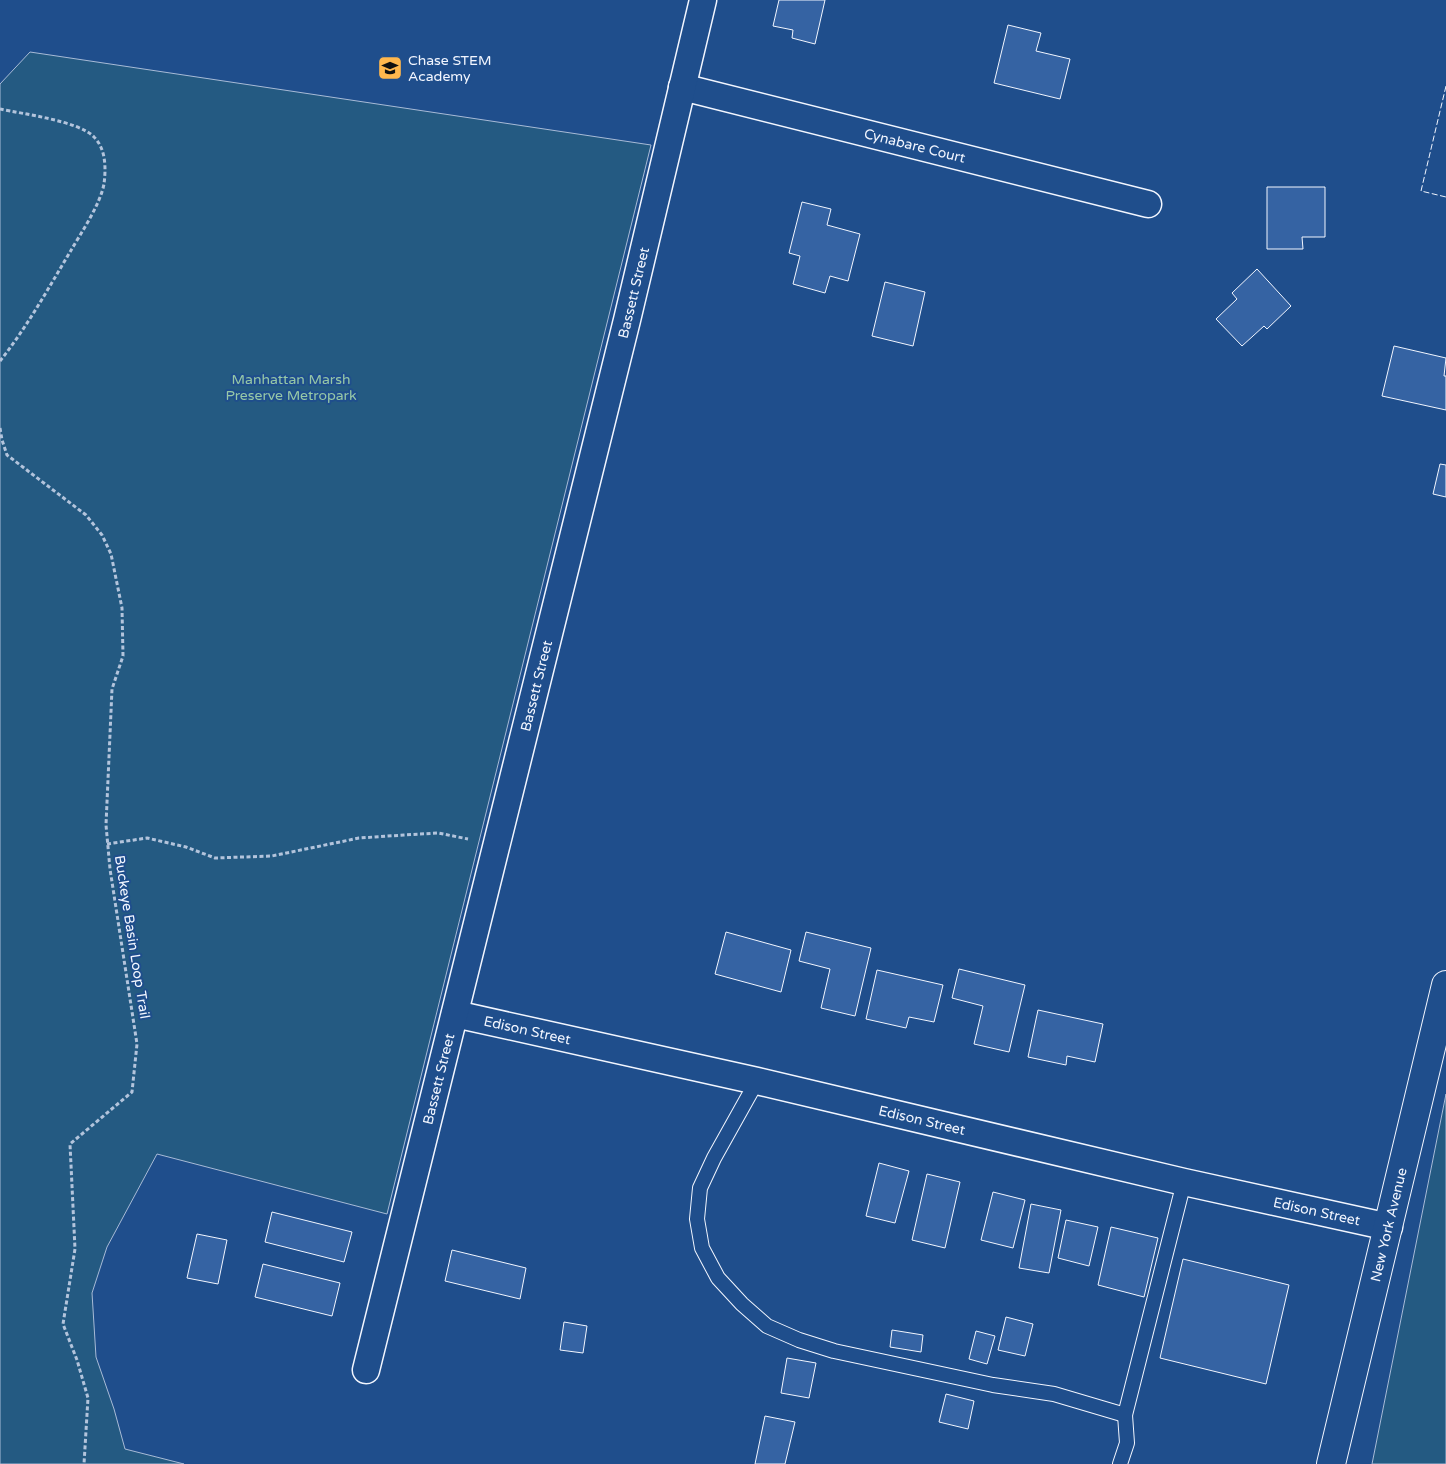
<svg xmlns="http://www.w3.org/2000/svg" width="1446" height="1464" font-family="'Varela Round',sans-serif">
	<rect width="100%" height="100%" fill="#1f4e8c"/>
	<!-- green -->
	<g fill="#245a82" stroke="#a8bbd7">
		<polygon points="30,52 651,145 387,1214 157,1154 107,1247 92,1293 96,1357 114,1409 125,1449 184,1464 0,1464 0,84"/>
		<polygon points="1446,1094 1446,1464 1372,1464"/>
	</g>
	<!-- building -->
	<g fill="#3563a3" stroke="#f2f6ff">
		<polygon points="779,0 825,0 815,44 792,38 793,30 773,26"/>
		<polygon points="1008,25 1041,33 1036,51 1070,59 1060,99 994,83"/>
		<polygon points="1267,187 1325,187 1325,237 1302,237 1303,249 1267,249"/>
		<polygon points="802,202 831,209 827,225 860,234 848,281 830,276 825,293 793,284 800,256 789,253"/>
		<polygon points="1257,269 1291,306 1267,329 1264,326 1242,346 1216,319 1237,299 1232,293"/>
		<polygon points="885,282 925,292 913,346 872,336"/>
		<polygon points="1394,346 1446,358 1444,376 1446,376 1446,410 1382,396"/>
		<polygon points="1440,464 1446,465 1446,497 1433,494"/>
		<polygon points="726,932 791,950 781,992 715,974"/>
		<polygon points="806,932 871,948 855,1016 821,1008 830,969 799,961"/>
		<polygon points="959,969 1025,985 1009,1052 974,1044 983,1006 952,998"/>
		<polygon points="877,970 943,985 934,1022 909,1017 906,1028 866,1019"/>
		<polygon points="1038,1010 1103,1024 1095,1062 1067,1056 1066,1065 1028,1057"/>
		<polygon points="879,1163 909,1171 895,1223 866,1216"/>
		<polygon points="927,1174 960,1182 945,1248 912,1240"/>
		<polygon points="993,1192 1025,1200 1013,1248 981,1240"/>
		<polygon points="1031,1204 1061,1210 1049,1273 1019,1268"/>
		<polygon points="272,1212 352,1232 344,1262 265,1242"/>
		<polygon points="1066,1220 1098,1227 1089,1266 1058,1258"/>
		<polygon points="1111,1227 1158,1238 1144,1297 1098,1285"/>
		<polygon points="197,1234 227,1240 218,1284 187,1278"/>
		<polygon points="452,1250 526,1268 520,1299 445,1281"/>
		<polygon points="1183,1259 1289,1285 1266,1384 1160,1358"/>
		<polygon points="263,1264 340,1283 332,1316 255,1297"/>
		<polygon points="1006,1317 1033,1324 1025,1356 998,1350"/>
		<polygon points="564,1322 587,1326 583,1353 560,1350"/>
		<polygon points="892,1330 923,1335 921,1352 890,1347"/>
		<polygon points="976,1331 995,1336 987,1364 969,1359"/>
		<polygon points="787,1358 816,1363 809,1398 781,1393"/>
		<polygon points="946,1394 974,1401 968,1429 939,1422"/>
		<polygon points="765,1416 795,1422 785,1464 755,1464"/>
	</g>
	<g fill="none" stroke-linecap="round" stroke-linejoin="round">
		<defs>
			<g id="service">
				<polyline points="757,1081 714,1158 700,1188 697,1219 702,1248 718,1278 742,1304 767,1326 799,1340 834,1351 993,1385 1054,1394 1125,1415 1184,1182"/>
				<polyline points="1120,1464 1127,1443 1125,1415"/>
			</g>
			<g id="minor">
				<path id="s1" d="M682,87L1148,204"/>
				<path id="s2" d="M455,1014L757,1081L1184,1182L1389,1227"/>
				<path id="s3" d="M366,1370L627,320L703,0"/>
			</g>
			<g id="tertiary">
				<path id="s4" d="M1331,1464L1446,985"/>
			</g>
		</defs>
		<!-- service casing -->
		<use href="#service" stroke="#f2f6ff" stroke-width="16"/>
		<!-- minor casing -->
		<use href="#minor" stroke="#f2f6ff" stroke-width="29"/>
		<!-- tertiary casing -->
		<use href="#tertiary" stroke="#f2f6ff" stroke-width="30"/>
		<!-- path -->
		<g stroke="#b3c4dc" stroke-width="3" stroke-dasharray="4 2.5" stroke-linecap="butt">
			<path d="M0,109C23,114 79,121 94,137C106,149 106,168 104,184C100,205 81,233 70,252C48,289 27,327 0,361"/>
			<polyline points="0,428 2,440 7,455 86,515 102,535 111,554 122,608 123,656 112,689 106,825 110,869 137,1044 132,1092 70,1144 75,1249 63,1324 77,1360 88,1398 84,1464"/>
			<polyline points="107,844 147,838 186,847 215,858 272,856 359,838 404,835 438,833 468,839"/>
		</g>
		<!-- service -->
		<use href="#service" stroke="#1f4e8c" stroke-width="14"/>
		<!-- minor -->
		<use href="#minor" stroke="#1f4e8c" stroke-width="26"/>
		<!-- tertiary -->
		<use href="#tertiary" stroke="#1f4e8c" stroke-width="28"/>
		<!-- fence -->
		<polyline stroke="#f2f6ff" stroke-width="1" stroke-dasharray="6 2.5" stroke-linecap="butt" points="1446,86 1421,191 1446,197"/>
	</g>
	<!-- icons -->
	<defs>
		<symbol id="school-square" viewBox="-11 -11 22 22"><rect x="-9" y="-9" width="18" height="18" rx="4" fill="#ffb74d" stroke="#1f4e8c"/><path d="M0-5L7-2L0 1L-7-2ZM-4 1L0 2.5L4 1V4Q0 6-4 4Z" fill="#111"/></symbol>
	</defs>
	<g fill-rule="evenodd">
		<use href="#school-square" x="376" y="54" width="28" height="28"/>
	</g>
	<g text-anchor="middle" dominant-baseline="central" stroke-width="4" stroke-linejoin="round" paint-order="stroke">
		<!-- poi labels -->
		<g font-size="14" fill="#f2f6ff" stroke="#1f4e8c" text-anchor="start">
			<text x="408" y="60">Chase STEM<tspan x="408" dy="16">Academy</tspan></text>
		</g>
		<!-- street labels -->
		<g font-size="14" fill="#f2f6ff" stroke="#1f4e8c">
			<text stroke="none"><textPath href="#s1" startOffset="240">Cynabare Court</textPath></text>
			<text stroke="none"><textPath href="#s3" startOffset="1110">Bassett Street</textPath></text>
			<text stroke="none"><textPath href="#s3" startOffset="705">Bassett Street</textPath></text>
			<text transform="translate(132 937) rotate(81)">Buckeye Basin Loop Trail</text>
			<text stroke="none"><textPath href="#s2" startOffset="74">Edison Street</textPath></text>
			<text stroke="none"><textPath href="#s3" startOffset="300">Bassett Street</textPath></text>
			<text stroke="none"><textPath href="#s2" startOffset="479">Edison Street</textPath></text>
			<text stroke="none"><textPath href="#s2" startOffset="884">Edison Street</textPath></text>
			<text stroke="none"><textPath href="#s4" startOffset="246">New York Avenue</textPath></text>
		</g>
		<!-- park labels -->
		<g font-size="14" fill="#97c8a6" stroke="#1f4e8c">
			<text x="291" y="379">Manhattan Marsh<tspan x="291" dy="16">Preserve Metropark</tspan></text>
		</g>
	</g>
</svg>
